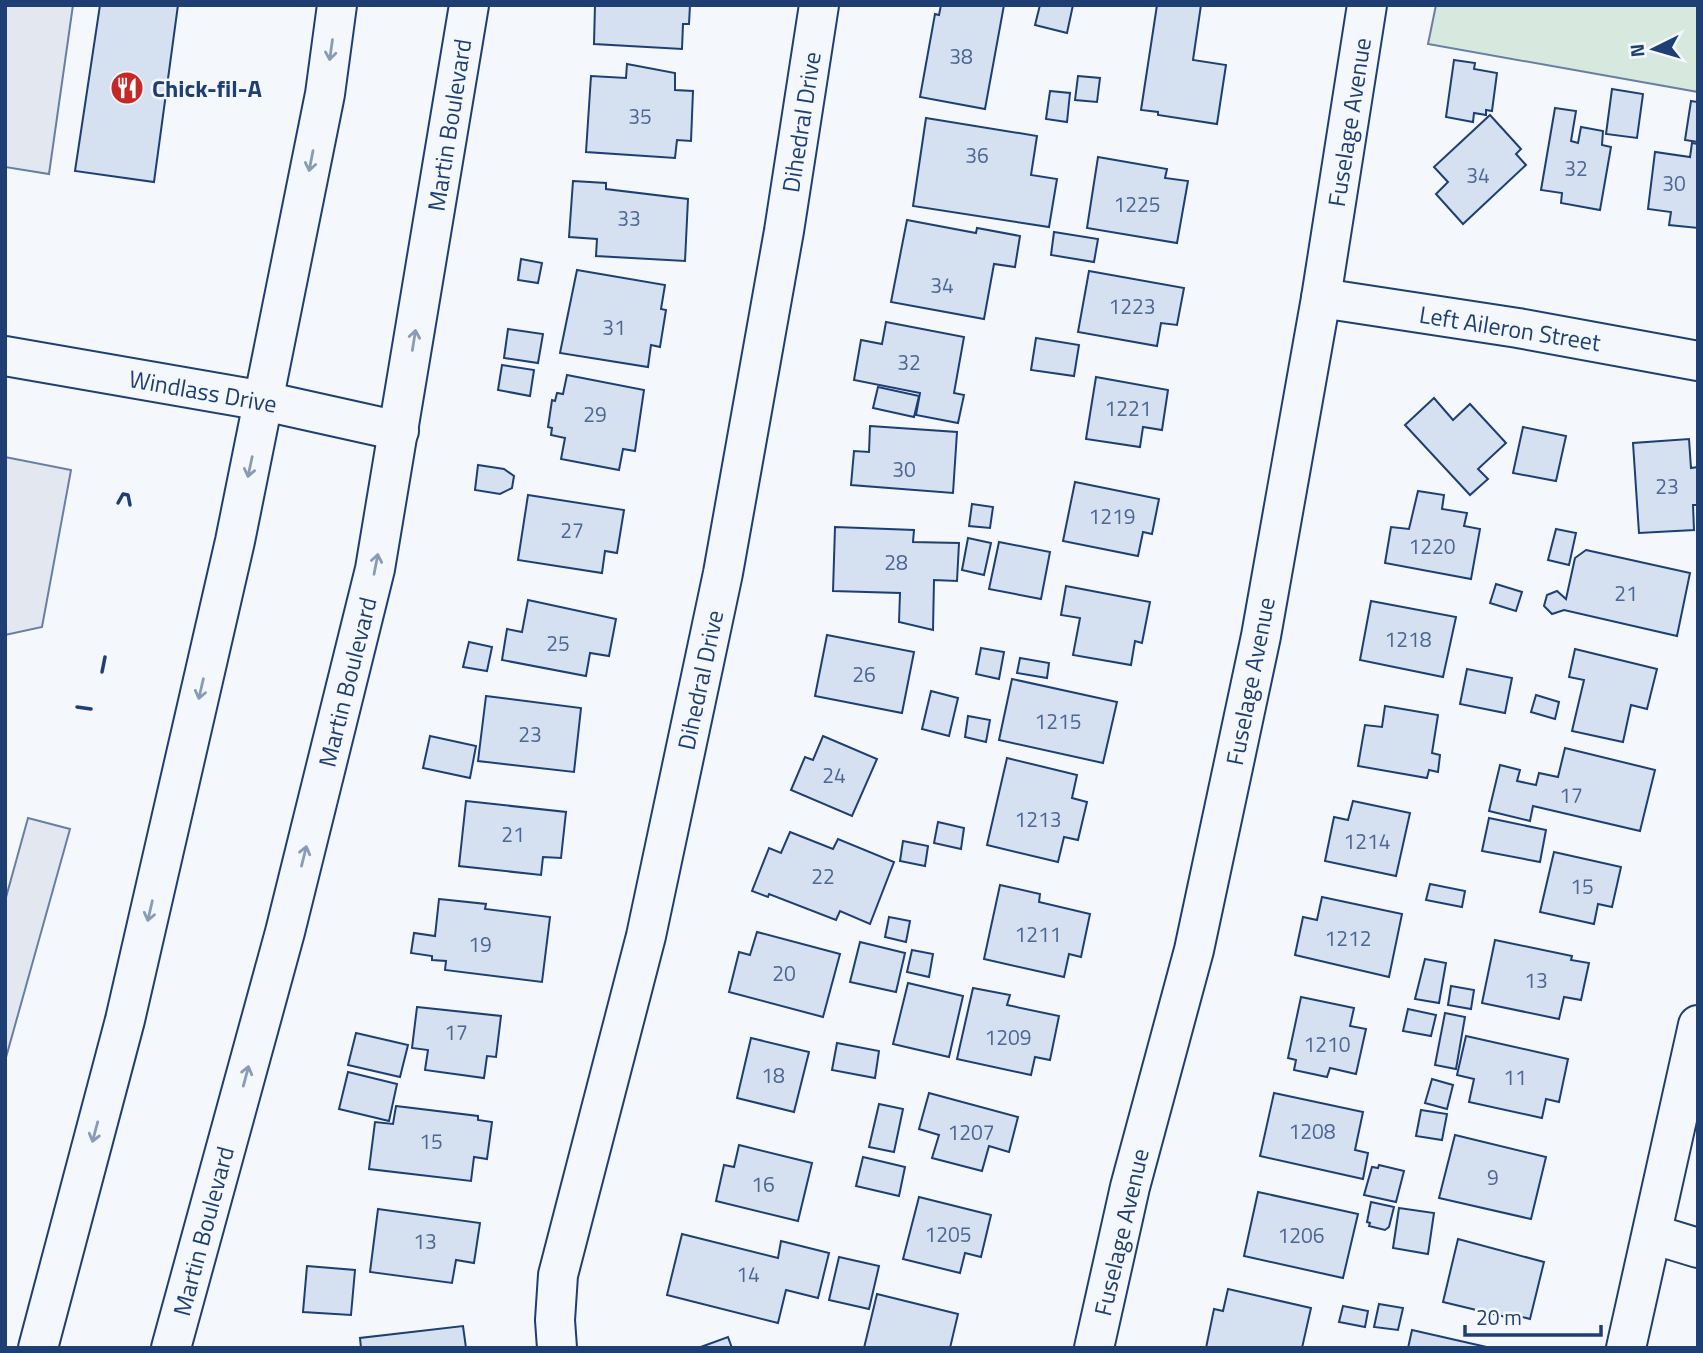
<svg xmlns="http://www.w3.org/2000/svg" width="1703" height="1353" font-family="'Titillium Web',sans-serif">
	<rect width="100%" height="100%" fill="#f4f7fb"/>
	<!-- green -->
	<polygon fill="#d7e8df" stroke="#687fa3" stroke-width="2" points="1436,5 1698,5 1698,92 1428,44"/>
	<!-- parking -->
	<g fill="#e3e8f0" stroke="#687fa3" stroke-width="2">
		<polygon points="5,5 73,5 49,174 5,167"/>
		<polygon points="5,457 71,470 42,627 5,635"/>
		<polygon points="28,818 70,829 5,1061 5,901"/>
	</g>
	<!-- building -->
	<g fill="#d5e0f0" stroke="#1d3f73" stroke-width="2">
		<polygon points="100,5 178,5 154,182 75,171"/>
		<polygon points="595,5 690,5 689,24 683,24 682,49 594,44"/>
		<polygon points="941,5 1004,5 985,109 920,97 935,14 939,15"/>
		<polygon points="1040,5 1073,5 1067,33 1035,25"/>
		<polygon points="1157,5 1201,5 1193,60 1226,65 1217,124 1158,115 1158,112 1141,110"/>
		<polygon points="1454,60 1475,63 1474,69 1497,73 1492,111 1486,110 1486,115 1474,113 1473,122 1446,117"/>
		<polygon points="627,64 675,73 675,90 693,91 691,141 677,140 675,158 586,152 591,76 626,78"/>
		<polygon points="1078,76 1100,78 1097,102 1075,100"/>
		<polygon points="1612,89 1643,94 1637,138 1606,134"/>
		<polygon points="1050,91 1070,93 1067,122 1046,119"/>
		<polygon points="1691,101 1698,102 1698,142 1685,140"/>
		<polygon points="1555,108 1576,111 1571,141 1578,143 1581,127 1603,131 1602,145 1611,147 1600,210 1561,203 1562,193 1541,190"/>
		<polygon points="1490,115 1521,149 1516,154 1526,165 1463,224 1436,194 1448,182 1434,167"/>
		<polygon points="926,118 1037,136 1031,175 1057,179 1049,227 913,206"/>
		<polygon points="1692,143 1698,144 1698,228 1669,225 1671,212 1648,209 1655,152 1690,157"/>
		<polygon points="1098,157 1167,169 1165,178 1188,181 1177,243 1087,228"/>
		<polygon points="573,181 606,183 606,189 688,199 685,261 596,256 597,239 569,237"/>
		<polygon points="907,220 976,233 977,228 1020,236 1015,267 994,264 984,319 891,302"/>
		<polygon points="1054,232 1098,239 1094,262 1051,255"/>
		<polygon points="521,259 542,263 538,283 518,280"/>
		<polygon points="577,270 665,285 661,309 666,310 660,347 651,345 648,367 560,353"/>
		<polygon points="1089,271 1184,288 1177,325 1161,323 1157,346 1078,332"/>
		<polygon points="886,322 964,337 954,393 964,395 958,423 916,415 920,393 854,380 861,340 882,344"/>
		<polygon points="508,329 543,334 538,363 504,358"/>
		<polygon points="1036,338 1079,345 1074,376 1031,370"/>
		<polygon points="502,365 534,370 530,396 498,390"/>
		<polygon points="567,375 644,390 635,451 623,449 619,470 561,459 565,438 551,435 552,428 548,427 552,400 555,401 557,393 563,394"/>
		<polygon points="1096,377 1168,390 1162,430 1143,427 1140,447 1086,439"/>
		<polygon points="878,387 919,396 914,417 873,408"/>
		<polygon points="1434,398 1453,420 1470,404 1506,443 1478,469 1488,479 1470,495 1405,425"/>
		<polygon points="870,426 957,432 953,493 851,485 854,451 869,452"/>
		<polygon points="1523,427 1566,436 1556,481 1513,473"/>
		<polygon points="1689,439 1691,468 1698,467 1698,505 1693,505 1694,530 1639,533 1633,443"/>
		<polygon points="478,465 504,469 514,476 512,488 500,494 475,490"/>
		<polygon points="1075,482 1159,499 1152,534 1143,532 1138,556 1063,541"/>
		<polygon points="1418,491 1444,495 1442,509 1467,513 1464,526 1480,529 1471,579 1385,563 1391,527 1409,529"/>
		<polygon points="528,495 624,510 617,553 605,551 602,573 518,560"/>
		<polygon points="972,504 993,507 990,528 969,526"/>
		<polygon points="835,527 914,530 913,542 959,543 957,581 934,580 933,630 899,622 900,593 833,591"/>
		<polygon points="1556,529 1576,533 1569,565 1548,560"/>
		<polygon points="968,538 991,543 984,575 962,570"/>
		<polygon points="999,542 1050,552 1041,599 989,589"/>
		<polygon points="1586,550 1690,573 1677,636 1564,610 1552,614 1544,606 1547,595 1557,591 1566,599 1575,558"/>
		<polygon points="1496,584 1522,592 1516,611 1490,603"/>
		<polygon points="1066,586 1150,602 1142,643 1135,641 1131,665 1073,655 1080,618 1061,615"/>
		<polygon points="528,600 616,619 609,656 590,653 586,676 502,660 507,629 522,632"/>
		<polygon points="1371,601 1456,617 1443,677 1360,660"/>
		<polygon points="827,635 914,652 902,713 815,696"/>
		<polygon points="469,642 492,647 487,671 463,667"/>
		<polygon points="981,648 1004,652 999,679 976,674"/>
		<polygon points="1575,649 1657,669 1647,709 1631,705 1623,742 1572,731 1584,680 1569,677"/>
		<polygon points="1020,658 1049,663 1047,678 1017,673"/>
		<polygon points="1467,669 1512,678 1505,713 1460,704"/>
		<polygon points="1012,679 1117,702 1103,763 999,740"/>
		<polygon points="931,691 958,698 949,736 922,729"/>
		<polygon points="1536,695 1559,702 1555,719 1531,712"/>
		<polygon points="486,696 581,708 574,772 478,761"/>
		<polygon points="1385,706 1438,715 1432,753 1440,755 1438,772 1429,770 1427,778 1358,766 1365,725 1382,727"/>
		<polygon points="968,716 990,720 986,742 965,737"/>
		<polygon points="430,736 476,746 470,778 423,768"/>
		<polygon points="823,736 877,759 852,816 791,790 805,757 813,760"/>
		<polygon points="1565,748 1655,770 1640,831 1533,806 1530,821 1489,811 1500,765 1520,770 1517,781 1536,785 1539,773 1558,777"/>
		<polygon points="1007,758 1077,775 1072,798 1087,802 1078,840 1064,837 1058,862 987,845"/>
		<polygon points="466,801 566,812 561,858 543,857 541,875 459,866"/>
		<polygon points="1353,801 1410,813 1396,876 1325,861 1334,817 1348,820"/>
		<polygon points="1489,818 1546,830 1540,862 1482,851"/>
		<polygon points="938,822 964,828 961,849 934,843"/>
		<polygon points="790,832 833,849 838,839 894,862 870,924 840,911 836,920 769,894 768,897 752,891 769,848 781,853"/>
		<polygon points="903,841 928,846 925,866 900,861"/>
		<polygon points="1554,852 1621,867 1612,907 1598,904 1594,924 1540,912"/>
		<polygon points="1430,884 1465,891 1462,907 1426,900"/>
		<polygon points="1000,885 1040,894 1039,902 1090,914 1081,957 1069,954 1064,977 984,959"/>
		<polygon points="1322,897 1402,914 1389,977 1295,955 1303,917 1317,920"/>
		<polygon points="439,899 486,904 485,909 550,917 542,982 445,970 446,961 432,960 432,956 411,953 414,933 435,936"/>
		<polygon points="889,917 910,921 906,942 885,937"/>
		<polygon points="757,932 840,954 823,1017 729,992 739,952 750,955"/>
		<polygon points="1495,940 1572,956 1571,960 1589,963 1581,1000 1564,997 1559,1019 1482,1003"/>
		<polygon points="860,942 905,953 896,992 850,982"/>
		<polygon points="912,950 933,954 929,977 907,972"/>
		<polygon points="1425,959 1446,963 1439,1003 1415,999"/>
		<polygon points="908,983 963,996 949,1057 893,1044"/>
		<polygon points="1451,986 1474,990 1471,1009 1448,1005"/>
		<polygon points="973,988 1010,995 1007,1005 1059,1016 1050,1060 1035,1057 1031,1075 957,1059"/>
		<polygon points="1301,997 1354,1008 1350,1026 1366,1029 1356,1074 1330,1068 1327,1077 1294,1070 1296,1060 1288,1058"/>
		<polygon points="417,1007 501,1016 496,1057 487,1056 484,1078 425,1070 428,1050 412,1048"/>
		<polygon points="1408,1009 1436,1015 1431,1036 1403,1031"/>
		<polygon points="1445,1013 1465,1017 1456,1069 1435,1065"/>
		<polygon points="356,1033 408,1045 400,1077 348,1065"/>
		<polygon points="1466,1036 1568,1059 1559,1102 1546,1099 1542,1118 1469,1102 1474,1079 1457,1075"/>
		<polygon points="751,1038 809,1052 794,1112 737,1098"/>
		<polygon points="837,1043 879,1051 875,1078 832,1070"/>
		<polygon points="348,1072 397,1084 389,1121 339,1109"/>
		<polygon points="1432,1079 1453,1085 1447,1109 1425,1103"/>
		<polygon points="929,1093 1018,1117 1009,1152 989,1146 982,1171 932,1158 939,1135 919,1129"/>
		<polygon points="1274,1093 1363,1112 1355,1150 1368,1153 1363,1179 1260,1156"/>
		<polygon points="879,1104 903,1109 894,1152 869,1147"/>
		<polygon points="396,1106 478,1116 478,1120 492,1122 487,1159 474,1157 471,1181 369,1169 375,1122 393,1124"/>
		<polygon points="1421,1110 1447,1114 1442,1140 1416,1136"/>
		<polygon points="1455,1135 1546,1157 1531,1219 1439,1198"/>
		<polygon points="739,1145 812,1163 798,1221 716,1201 724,1165 734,1167"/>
		<polygon points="863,1157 905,1167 899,1196 856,1186"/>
		<polygon points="1379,1165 1404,1171 1396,1202 1364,1195 1372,1167 1378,1168"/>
		<polygon points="1258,1192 1358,1214 1343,1278 1244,1256"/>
		<polygon points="919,1197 991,1215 981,1257 965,1253 960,1273 903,1259"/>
		<polygon points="1371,1202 1394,1207 1389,1227 1385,1230 1369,1226 1370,1223 1367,1222"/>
		<polygon points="1399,1208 1434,1213 1428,1254 1393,1248"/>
		<polygon points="378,1209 480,1223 474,1263 456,1260 452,1283 370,1272"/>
		<polygon points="682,1234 778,1258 781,1241 829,1253 818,1298 786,1290 778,1323 667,1295"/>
		<polygon points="1458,1239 1544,1262 1530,1319 1515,1315 1514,1319 1443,1302"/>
		<polygon points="839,1257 879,1266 869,1309 829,1300"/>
		<polygon points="307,1266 355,1270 351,1315 303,1312"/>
		<polygon points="1228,1289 1311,1308 1302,1348 1206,1348 1214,1309 1223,1311"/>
		<polygon points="877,1294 958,1314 950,1348 864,1348"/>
		<polygon points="1379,1304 1403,1308 1398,1330 1374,1327"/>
		<polygon points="1343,1306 1368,1311 1365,1327 1339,1322"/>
		<polygon points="463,1326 466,1348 361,1348 360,1338"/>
		<polygon points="1412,1330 1491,1348 1408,1348"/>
		<polygon points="728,1337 732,1348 698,1348"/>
	</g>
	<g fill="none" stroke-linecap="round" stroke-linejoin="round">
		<defs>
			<g id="street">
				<polyline points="1321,298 1518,328 1698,361"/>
				<polyline points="5,356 264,401 399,431"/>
				<polyline points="1652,1234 1698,1248"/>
				<polyline points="557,1348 555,1320 558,1275 646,936 723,573 784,231 819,5"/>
				<polyline points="1094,1348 1130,1187 1194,950 1261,636 1321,298 1367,5"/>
				<polyline points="1626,1348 1698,1025"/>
			</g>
			<g id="secondary">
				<polyline points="38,1348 125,1020 235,541 325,94 337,5"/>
				<polyline points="171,1348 285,932 375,569 469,5"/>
			</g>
		</defs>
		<!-- street casing -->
		<use href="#street" stroke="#1d3f73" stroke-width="42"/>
		<!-- secondary casing -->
		<use href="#secondary" stroke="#1d3f73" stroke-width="42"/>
		<!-- street -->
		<use href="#street" stroke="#f4f7fb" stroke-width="38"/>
		<!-- secondary -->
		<use href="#secondary" stroke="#f4f7fb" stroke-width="38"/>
		<!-- wall -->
		<g stroke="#1d3f73" stroke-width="3.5">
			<polyline points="118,503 123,494 128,495 130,505"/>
			<polyline points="102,672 105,657"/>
			<polyline points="77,707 91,709"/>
		</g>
	</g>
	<!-- one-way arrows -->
	<defs><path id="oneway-shaft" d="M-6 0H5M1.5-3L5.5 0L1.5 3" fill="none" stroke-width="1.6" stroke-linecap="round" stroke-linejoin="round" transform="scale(1.75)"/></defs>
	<g stroke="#889bb7">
		<use href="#oneway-shaft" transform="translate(331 50) rotate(98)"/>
		<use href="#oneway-shaft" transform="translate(311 161) rotate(101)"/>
		<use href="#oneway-shaft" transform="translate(414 340) rotate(-81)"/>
		<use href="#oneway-shaft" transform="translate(250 467) rotate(102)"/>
		<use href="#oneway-shaft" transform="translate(376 564) rotate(-79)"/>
		<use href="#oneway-shaft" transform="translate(201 689) rotate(103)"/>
		<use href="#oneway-shaft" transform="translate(304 856) rotate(-76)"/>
		<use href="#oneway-shaft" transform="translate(150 911) rotate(103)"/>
		<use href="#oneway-shaft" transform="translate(246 1076) rotate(-75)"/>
		<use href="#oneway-shaft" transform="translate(95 1132) rotate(105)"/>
	</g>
	<!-- icons -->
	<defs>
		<symbol id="restaurant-disc" viewBox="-11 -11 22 22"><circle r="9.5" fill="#c62828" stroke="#f4f7fb"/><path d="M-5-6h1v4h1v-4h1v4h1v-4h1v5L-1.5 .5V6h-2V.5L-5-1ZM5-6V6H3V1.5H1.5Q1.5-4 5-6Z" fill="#fff"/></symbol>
	</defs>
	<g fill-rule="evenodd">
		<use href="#restaurant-disc" x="108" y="69" width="38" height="38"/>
	</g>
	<g text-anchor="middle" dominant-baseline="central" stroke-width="5" stroke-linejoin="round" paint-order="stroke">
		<!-- number labels -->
		<g font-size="21" fill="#4b6792">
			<text x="961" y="56">38</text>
			<text x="640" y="116">35</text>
			<text x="977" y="155">36</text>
			<text x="1576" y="168">32</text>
			<text x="1478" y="175">34</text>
			<text x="1674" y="183">30</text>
			<text x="1137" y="204">1225</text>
			<text x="629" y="218">33</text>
			<text x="942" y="285">34</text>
			<text x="1132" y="306">1223</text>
			<text x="614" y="327">31</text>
			<text x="909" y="362">32</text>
			<text x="1128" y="408">1221</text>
			<text x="595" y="414">29</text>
			<text x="904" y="469">30</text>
			<text x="1667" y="486">23</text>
			<text x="1112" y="516">1219</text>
			<text x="572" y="530">27</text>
			<text x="1432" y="546">1220</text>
			<text x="896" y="562">28</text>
			<text x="1626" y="593">21</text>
			<text x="1408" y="639">1218</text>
			<text x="558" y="643">25</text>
			<text x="864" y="674">26</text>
			<text x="1058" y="721">1215</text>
			<text x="530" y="734">23</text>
			<text x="834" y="775">24</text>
			<text x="1571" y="795">17</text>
			<text x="1038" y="819">1213</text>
			<text x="513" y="834">21</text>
			<text x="1367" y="841">1214</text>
			<text x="823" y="876">22</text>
			<text x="1582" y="886">15</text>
			<text x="1038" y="934">1211</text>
			<text x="1348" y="938">1212</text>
			<text x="480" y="944">19</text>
			<text x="784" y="973">20</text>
			<text x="1536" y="980">13</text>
			<text x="456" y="1032">17</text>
			<text x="1008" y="1037">1209</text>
			<text x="1327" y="1044">1210</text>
			<text x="773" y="1075">18</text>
			<text x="1515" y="1077">11</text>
			<text x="1312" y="1131">1208</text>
			<text x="971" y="1132">1207</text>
			<text x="431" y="1141">15</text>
			<text x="1493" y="1177">9</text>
			<text x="763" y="1184">16</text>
			<text x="948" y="1234">1205</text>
			<text x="1301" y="1235">1206</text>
			<text x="425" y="1241">13</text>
			<text x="748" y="1274">14</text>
		</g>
		<!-- poi labels -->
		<g font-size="24" font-weight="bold" fill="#1d3f73" stroke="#f4f7fb" text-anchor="start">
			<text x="152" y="88">Chick-fil-A</text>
		</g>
		<!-- street labels -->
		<g font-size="24" fill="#1d3f73" stroke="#f4f7fb">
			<text transform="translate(801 122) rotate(-81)">Dihedral Drive</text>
			<text transform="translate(1349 122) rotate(-81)">Fuselage Avenue</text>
			<text transform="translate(449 125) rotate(-81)">Martin Boulevard</text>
			<text transform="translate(1510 328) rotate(9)">Left Aileron Street</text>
			<text transform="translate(203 391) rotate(10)">Windlass Drive</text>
			<text transform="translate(700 680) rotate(-78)">Dihedral Drive</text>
			<text transform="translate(1250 681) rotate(-79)">Fuselage Avenue</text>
			<text transform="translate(347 682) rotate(-76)">Martin Boulevard</text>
			<text transform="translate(203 1231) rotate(-75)">Martin Boulevard</text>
			<text transform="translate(1121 1232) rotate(-77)">Fuselage Avenue</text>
		</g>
	</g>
	<!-- border -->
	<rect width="1703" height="1353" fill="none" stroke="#1d3f73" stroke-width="14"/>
	<!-- north arrow -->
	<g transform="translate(1654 49) rotate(265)" stroke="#f4f7fb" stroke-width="5" paint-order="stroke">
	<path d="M0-5L12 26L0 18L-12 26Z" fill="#1d3f73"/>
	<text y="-10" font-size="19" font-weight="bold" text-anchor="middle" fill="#1d3f73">N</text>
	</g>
	<!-- scale -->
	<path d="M1465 1325v10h136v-10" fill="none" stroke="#1d3f73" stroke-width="3.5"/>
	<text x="1476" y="1325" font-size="21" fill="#1d3f73" stroke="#f4f7fb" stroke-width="5" paint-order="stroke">20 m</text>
</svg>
